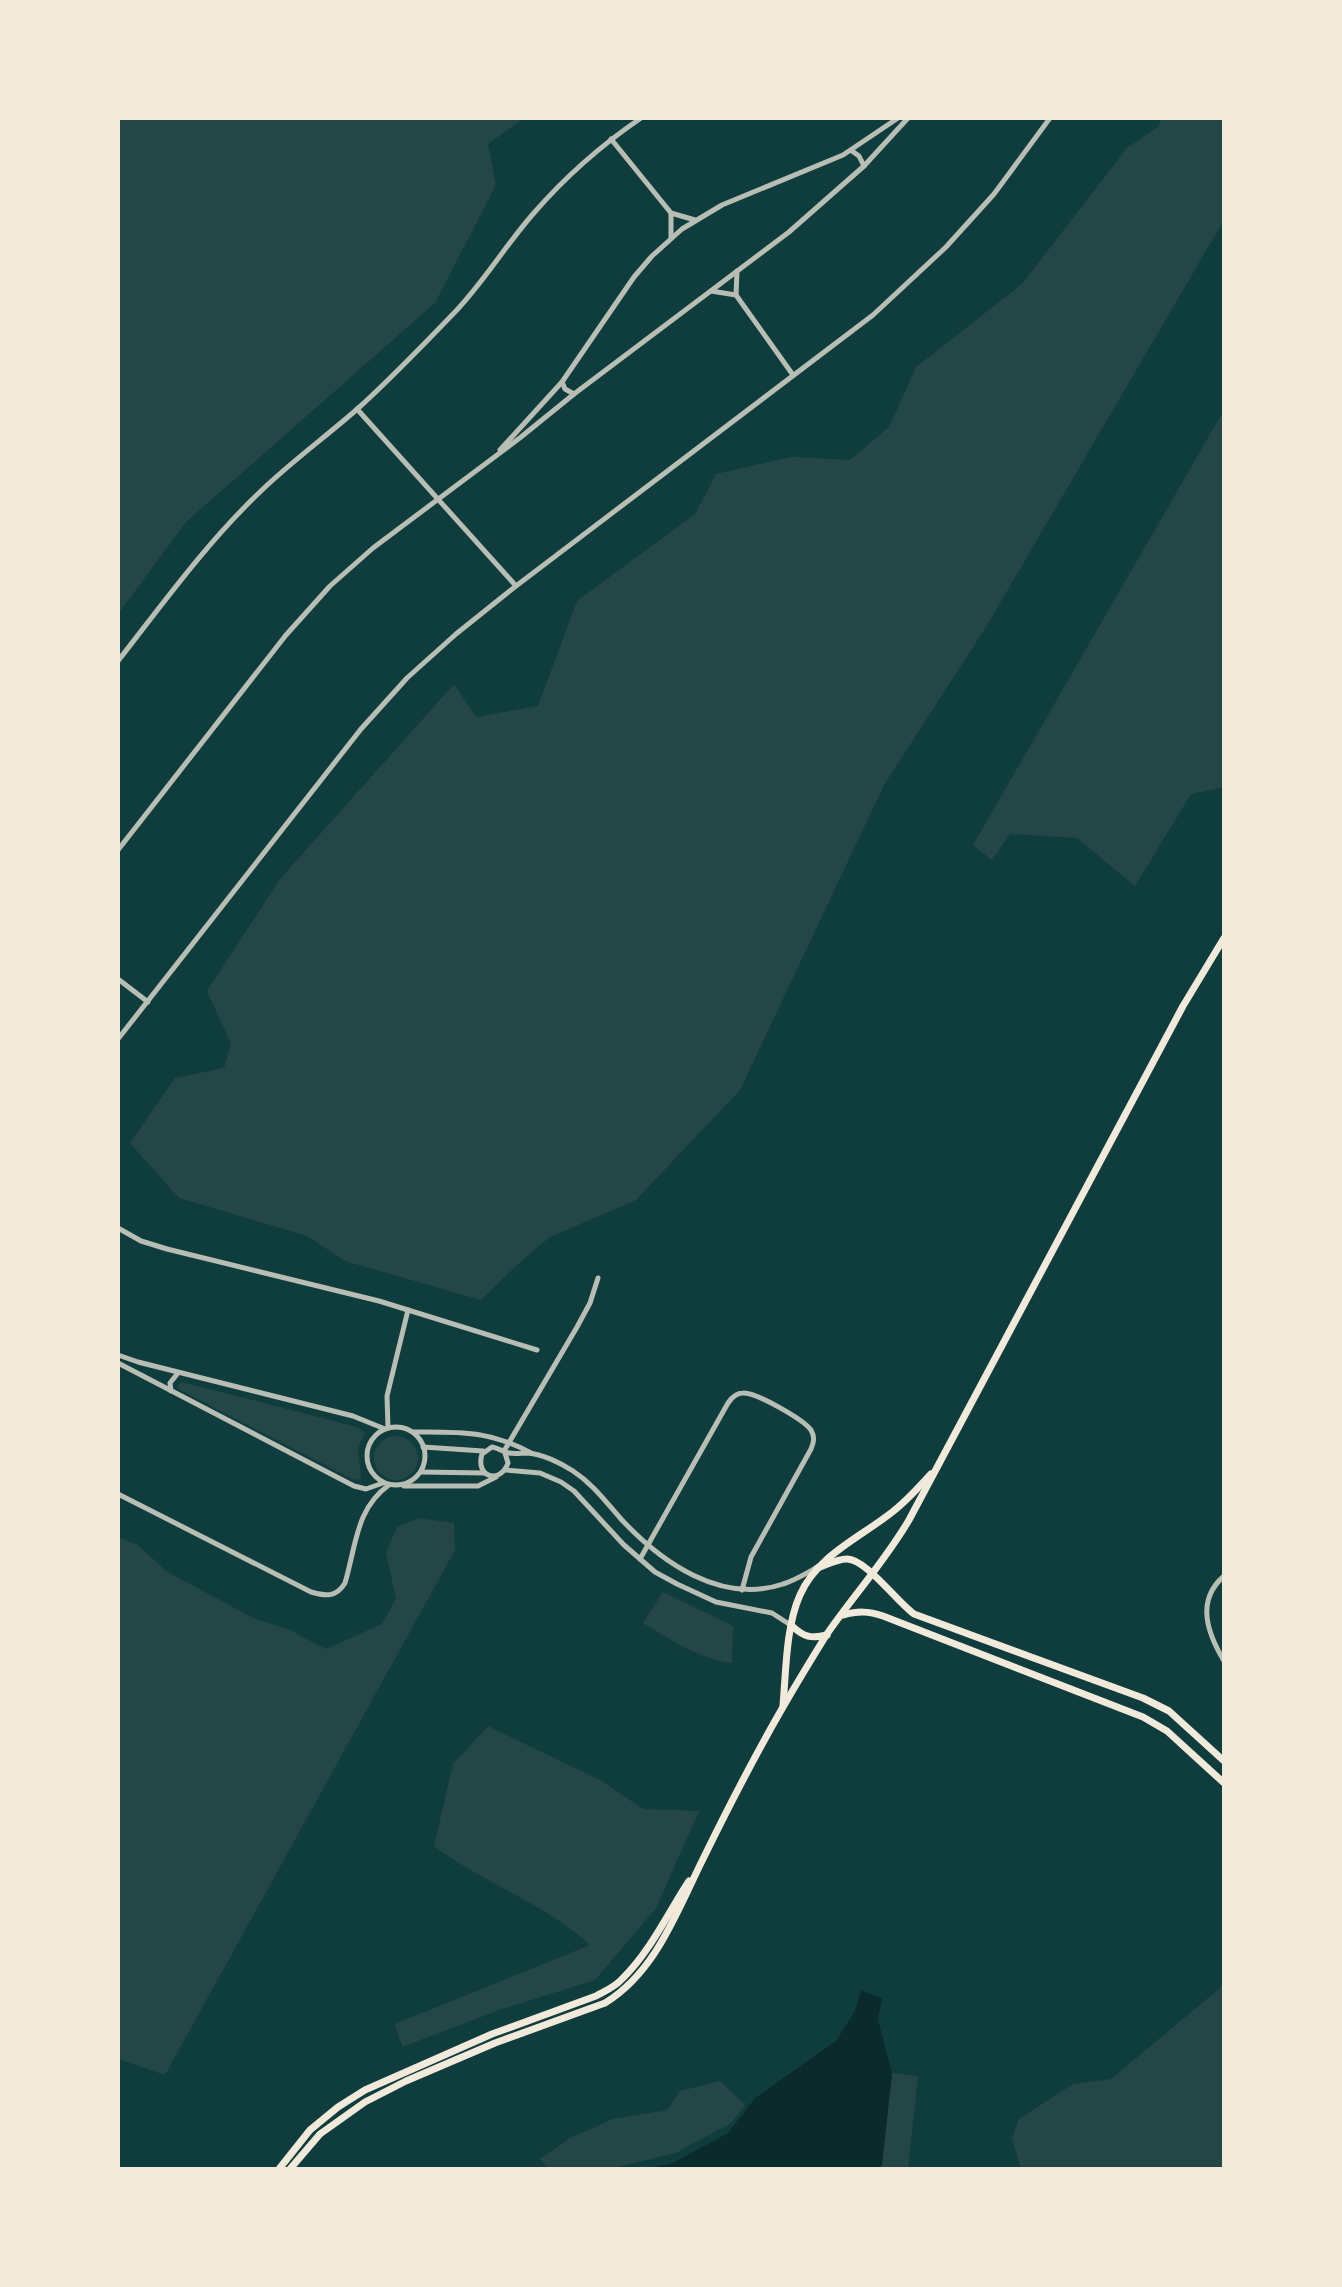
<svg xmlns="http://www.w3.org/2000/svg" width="1342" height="2287" font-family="Karla,sans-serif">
	<rect width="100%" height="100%" fill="#0f3d3e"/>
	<!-- green -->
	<g fill="#244646">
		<polygon points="118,118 524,118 488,144 496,185 435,303 186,522 118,614"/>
		<polygon points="1162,118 1224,118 1224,220 986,627 884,785 740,1090 636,1200 550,1237 517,1265 481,1300 345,1261 307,1236 179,1198 130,1143 175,1078 224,1068 231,1044 207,991 280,879 454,684 476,717 538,706 577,601 695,514 716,474 791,457 850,460 889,427 916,367 1022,284 1127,148 1158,127"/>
		<polygon points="1224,410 1224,787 1191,794 1135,886 1077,838 1010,834 992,860 973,845"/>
		<polygon points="182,1382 357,1427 365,1433 358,1447 361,1479 354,1480 178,1389 179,1384"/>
		<circle cx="396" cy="1458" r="22"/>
		<polygon points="419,1518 454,1523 455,1550 165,2075 118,2059 118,1537 138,1545 166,1571 255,1619 288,1629 326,1649 382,1624 396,1599 386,1552 397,1527"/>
		<path d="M663,1592L733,1626L732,1663C699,1659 671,1640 643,1623Z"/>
		<path d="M488,1726L602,1781L643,1809L699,1811L656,1908L595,1980L502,2009L402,2047L395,2024L590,1945C545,1903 483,1883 434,1846L453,1764Z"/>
		<polygon points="1224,1981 1224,2169 1021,2169 1012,2138 1019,2119 1073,2084 1111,2079 1220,1988"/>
		<polygon points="892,2073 918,2076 908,2169 879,2169 882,2164"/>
		<polygon points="720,2081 745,2105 731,2123 676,2153 609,2169 548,2169 540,2159 570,2138 613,2119 667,2110 680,2091"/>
	</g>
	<!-- water -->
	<polygon fill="#0a2a2b" points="861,1990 882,1999 878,2020 892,2073 882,2164 879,2169 647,2169 673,2163 728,2133 755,2098 836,2041 855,2011"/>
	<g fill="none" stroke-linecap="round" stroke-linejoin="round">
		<!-- minor -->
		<g stroke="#b8beb3" stroke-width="5">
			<polyline points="611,139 671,213 695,220"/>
			<polyline points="852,151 859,156 864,166"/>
			<polyline points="671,213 671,238"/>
			<polyline points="737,271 736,295 793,375"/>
			<polyline points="711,291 736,295"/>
			<polyline points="562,382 565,389 574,394"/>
			<polyline points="357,409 516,586"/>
			<polyline points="500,450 562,382 634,277 652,256 682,229 722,205 843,155 898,118"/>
			<path d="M118,661C164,602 208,541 262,490C291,462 324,438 355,411C389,381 422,346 454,313C483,283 505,246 533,214C565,177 600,146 641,118"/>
			<polyline points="118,850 286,635 330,586 373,548 521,437 574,394 789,232 864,166 908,118"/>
			<polyline points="118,979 148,1002"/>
			<polyline points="118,1039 361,729 407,678 456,634 516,586 873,315 946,247 994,194 1050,118"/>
			<polyline points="118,1228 141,1241 167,1249 379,1301 537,1350"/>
			<polyline points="118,1355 138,1362 353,1416 385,1429"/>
			<polyline points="118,1363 354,1486 366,1489 383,1483"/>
			<polyline points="171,1391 170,1383 178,1373"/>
			<circle cx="396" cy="1456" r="29"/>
			<polyline points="388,1428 387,1396 408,1310"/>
			<path d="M413,1432C459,1432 489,1430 531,1453"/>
			<polyline points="423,1447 483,1451"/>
			<polyline points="504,1451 577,1327 590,1303 598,1278"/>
			<path d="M505,1453L508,1463C500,1485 475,1477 482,1454L492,1447C499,1448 503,1452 509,1453C515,1454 522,1453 528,1453C542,1454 561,1463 573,1471C593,1484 605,1501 621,1519C661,1562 721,1605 783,1584C794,1581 805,1574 816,1568"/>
			<polyline points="506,1470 540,1473 561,1482 574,1491 624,1545 655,1572 677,1584 716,1602 772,1613 792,1626"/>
			<polyline points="421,1472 484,1473"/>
			<polyline points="404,1486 478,1486 496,1477"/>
			<path d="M118,1494L311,1592C325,1596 336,1598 345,1583C356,1546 356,1508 389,1485"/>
			<path d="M640,1559L728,1403C732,1397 736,1393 743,1393C756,1392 804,1420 811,1430C815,1437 814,1442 811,1449L751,1557L742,1590"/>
			<path d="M1224,1576C1195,1601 1208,1634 1224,1661"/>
		</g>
		<!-- secondary -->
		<g stroke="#f1e9da" stroke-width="7">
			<path d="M817,1568C826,1565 837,1559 847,1559C866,1559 897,1602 914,1614L1143,1698L1169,1711L1224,1761"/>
			<path d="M843,1615C858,1611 868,1611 883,1616L1143,1717L1167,1731L1224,1783"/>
			<path d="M792,1626C804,1637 811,1639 827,1635"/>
			<path d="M783,1705C786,1671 786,1626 800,1595C817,1556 859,1538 891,1513C906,1502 918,1488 931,1474"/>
			<path d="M279,2169L310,2130L338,2107L365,2090L492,2034L596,1996C605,1991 615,1987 622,1979C650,1952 668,1913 689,1881"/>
			<path d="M290,2169L320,2134L365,2102L406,2081L495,2043L605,2003C656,1972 677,1911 703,1859C728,1808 754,1757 783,1707C797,1683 812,1658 827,1634C854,1595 885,1561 909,1520L1183,1006L1224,938"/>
		</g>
	</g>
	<!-- border -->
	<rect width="1342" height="2287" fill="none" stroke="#f1e9da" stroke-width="240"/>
</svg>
